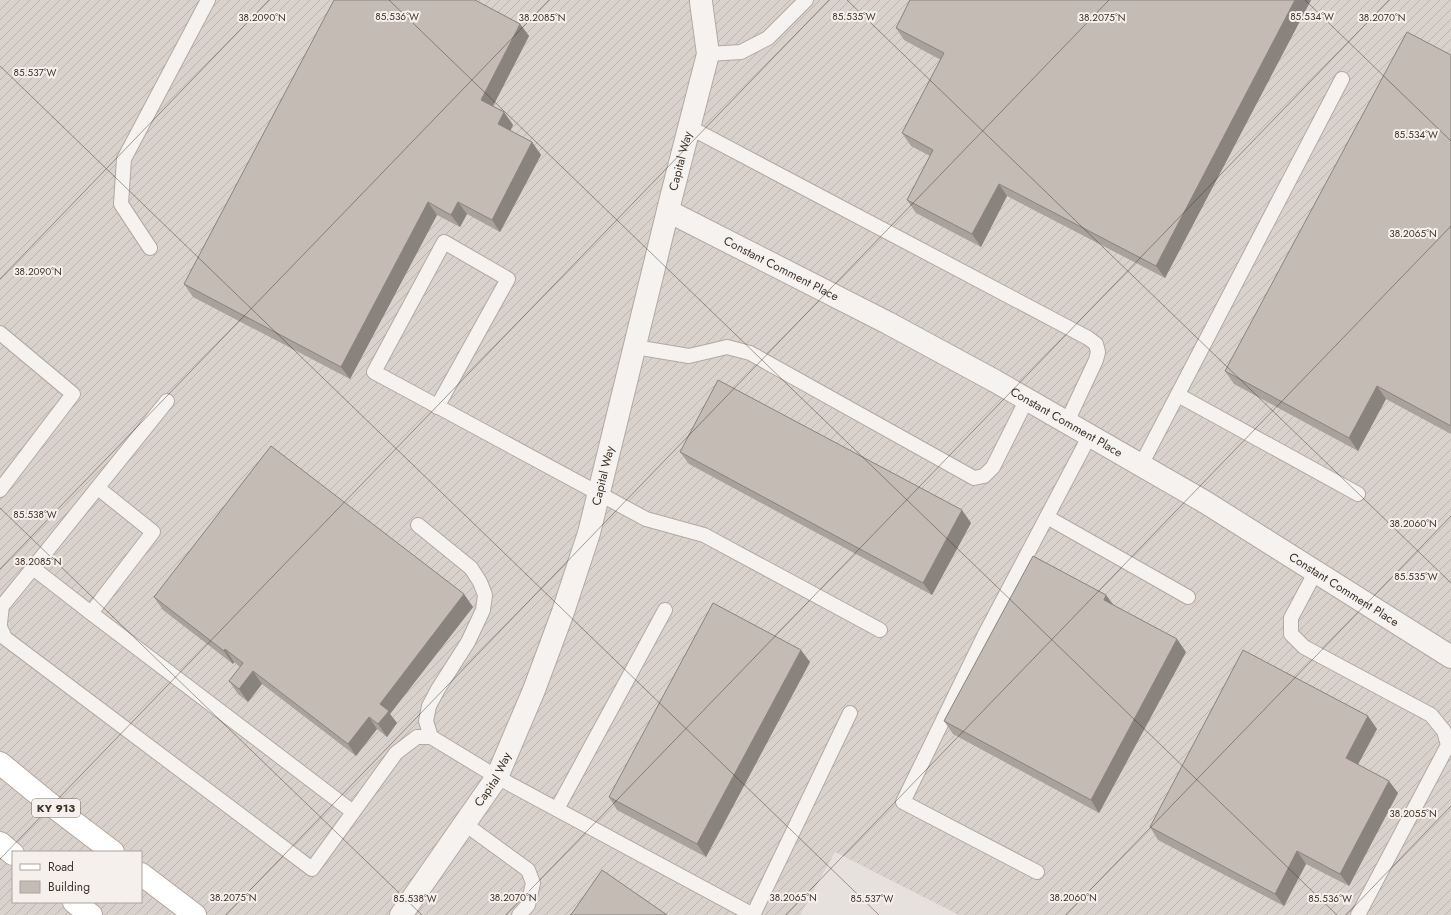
<svg xmlns="http://www.w3.org/2000/svg" width="1451" height="915" font-family="Jost,sans-serif">
	<defs>
		<pattern id="industrial-furrows" width="10" height="10" patternUnits="userSpaceOnUse"><rect width="10" height="10" fill="#d9d1cb"/><path d="M-1 1l2-2M0 10L10 0M9 11l2-2" fill="none" stroke="#bbb4ae"/></pattern>
	</defs>
	<rect width="100%" height="100%" fill="#e7e1dd"/>
	<!-- industrial -->
	<path fill="url(#industrial-furrows)" fill-rule="evenodd" d="M0,0H1451V915H959L835,852L800,915H0ZM13,852H141V902H13Z"/>
	<g fill="none" stroke-linecap="round" stroke-linejoin="round">
		<defs>
			<g id="service">
				<polyline points="708,54 741,52 768,38 806,0"/>
				<polyline points="689,127 1088,338 1096,344 1098,352 1096,360 1067,422"/>
				<polyline points="150,248 121,204 124,159 208,0"/>
				<polyline points="0,333 73,394 0,490"/>
				<polyline points="635,347 689,356 727,347 750,353 974,478 984,476 993,467 1027,399"/>
				<polyline points="1178,395 1358,494"/>
				<polyline points="437,407 508,279 444,242 374,372 646,519 704,535 880,630"/>
				<polyline points="1141,465 1342,79"/>
				<polyline points="1047,517 1188,597"/>
				<polyline points="418,525 471,568 480,582 485,595 483,610 468,642 438,689 429,706 426,721 431,737"/>
				<polyline points="33,568 91,613 353,812"/>
				<polyline points="1316,571 1291,618 1291,634 1304,647 1431,715 1444,731 1448,745 1358,915"/>
				<polyline points="91,613 153,532 98,488"/>
				<polyline points="0,623 2,606 33,568 167,401"/>
				<polyline points="0,627 5,638 312,869 396,753 417,737 431,737 497,777 753,915"/>
				<polyline points="557,809 665,610"/>
				<polyline points="465,824 528,870 533,883 528,905 519,915"/>
				<polyline points="1037,872 903,802 984,636 1090,435"/>
				<polyline points="753,915 850,713"/>
			</g>
			<g id="minor">
				<path id="s1" d="M668,211L888,323L995,381L1205,502L1451,657"/>
				<path id="s2" d="M401,915L497,777L534,690L563,612L589,533L672,194L708,54L701,2"/>
			</g>
			<g id="primary">
				<polyline points="0,763 50,804 113,852"/>
				<polyline points="0,843 13,854"/>
				<polyline points="141,874 195,915"/>
				<polyline points="74,902 91,915"/>
			</g>
		</defs>
		<!-- service casing -->
		<use href="#service" stroke="#b1a9a2" stroke-width="16"/>
		<!-- minor casing -->
		<use href="#minor" stroke="#b1a9a2" stroke-width="24"/>
		<!-- primary casing -->
		<use href="#primary" stroke="#b3a69c" stroke-width="24"/>
		<!-- service -->
		<use href="#service" stroke="#f5f2ef" stroke-width="14"/>
		<!-- minor -->
		<use href="#minor" stroke="#f5f2ef" stroke-width="22"/>
		<!-- primary -->
		<use href="#primary" stroke="#fff" stroke-width="22"/>
	</g>
	<!-- wall -->
	<g fill="#a9a19b">
		<polygon points="910,0 1311,0 1165,278 1007,196 981,247 916,213 907,200 930,156 911,146 902,133 941,60 904,40 896,28"/>
		<polygon points="520,24 529,36 493,106 504,112 513,125 510,131 532,142 541,155 500,232 467,214 460,227 437,215 350,379 193,297 184,284"/>
		<polygon points="1451,55 1451,434 1386,399 1358,451 1234,384 1225,371"/>
		<polygon points="680,452 971,523 932,595 689,464"/>
		<polygon points="1106,595 1114,605 1186,652 1099,813 953,734 944,721"/>
		<polygon points="154,597 473,607 390,714 397,723 387,737 377,729 356,756 262,684 248,702 238,694 229,681 240,667 234,662 233,664 163,610"/>
		<polygon points="810,662 706,857 617,810 609,797"/>
		<polygon points="1377,729 1358,764 1398,793 1349,886 1306,864 1284,906 1158,840 1150,827"/>
	</g>
	<!-- shaded-wall -->
	<g fill="#89837e">
		<polygon points="1295,0 1311,0 1165,278 1156,266"/>
		<polygon points="520,24 529,36 490,112 481,100"/>
		<polygon points="504,112 513,125 507,137 498,124"/>
		<polygon points="532,142 541,155 500,232 492,220"/>
		<polygon points="999,184 1007,196 981,247 972,234"/>
		<polygon points="428,202 437,215 350,379 341,367"/>
		<polygon points="458,202 467,214 460,227 451,215"/>
		<polygon points="1377,386 1386,399 1358,451 1349,438"/>
		<polygon points="962,510 971,523 932,595 923,583"/>
		<polygon points="464,594 473,607 390,714 397,723 387,737 378,724 380,704"/>
		<polygon points="1106,595 1115,608 1104,600"/>
		<polygon points="1177,639 1186,652 1099,813 1091,800"/>
		<polygon points="225,649 234,662 233,664 224,651"/>
		<polygon points="801,650 810,662 706,857 697,844"/>
		<polygon points="253,671 262,684 248,702 239,689"/>
		<polygon points="1368,716 1377,729 1355,770 1346,758"/>
		<polygon points="369,717 377,729 356,756 348,744"/>
		<polygon points="1389,781 1398,793 1349,886 1340,874"/>
		<polygon points="1297,851 1306,864 1284,906 1275,894"/>
	</g>
	<!-- building -->
	<g fill="#c4bbb4" stroke="#89837e">
		<polygon points="334,0 475,0 520,24 481,100 504,112 498,124 532,142 492,220 458,202 451,215 428,202 341,367 184,284"/>
		<polygon points="910,0 1295,0 1156,266 999,184 972,234 907,200 933,150 902,133 944,53 896,28"/>
		<polygon points="1407,32 1451,55 1451,426 1377,386 1349,438 1225,371"/>
		<polygon points="718,380 962,510 923,583 680,452"/>
		<polygon points="271,446 464,594 380,704 389,711 378,724 369,717 348,744 253,671 239,689 229,681 243,663 225,649 224,651 154,597"/>
		<polygon points="1033,556 1106,595 1104,600 1177,639 1091,800 944,721"/>
		<polygon points="713,603 801,650 697,844 609,797"/>
		<polygon points="1243,650 1368,716 1346,758 1389,781 1340,874 1297,851 1275,894 1150,827"/>
		<polygon points="602,870 667,915 570,915 573,912"/>
	</g>
	<!-- ticks -->
	<path fill="none" stroke="#3e3126" stroke-width="1" stroke-opacity="0.45" d="M389,0L1337,915M847,0L1451,583M1305,0L1451,141M0,66L879,915M0,279L269,0M0,508L422,915M0,569L549,0M0,859L829,0M226,915L1109,0M506,915L1389,0M786,915L1451,226M1066,915L1451,516M1346,915L1451,806"/>
	<g text-anchor="middle" dominant-baseline="central" stroke-width="4" stroke-linejoin="round" paint-order="stroke">
		<!-- shield labels -->
		<rect fill="#f5f0ec" stroke="#756a61" stroke-width="1" x="32" y="799" width="48" height="18" rx="3"/>
		<g font-size="11" font-weight="bold" fill="#3e3126">
			<text x="56" y="808">KY 913</text>
		</g>
		<!-- street labels -->
		<g font-size="12" fill="#3e3126" stroke="#f5f0ec">
			<text stroke="none"><textPath href="#s2" startOffset="812">Capital Way</textPath></text>
			<text stroke="none"><textPath href="#s1" startOffset="127">Constant Comment Place</textPath></text>
			<text stroke="none"><textPath href="#s1" startOffset="451">Constant Comment Place</textPath></text>
			<text stroke="none"><textPath href="#s2" startOffset="488">Capital Way</textPath></text>
			<text stroke="none"><textPath href="#s1" startOffset="775">Constant Comment Place</textPath></text>
			<text stroke="none"><textPath href="#s2" startOffset="164">Capital Way</textPath></text>
		</g>
	</g>
	<g font-size="10" text-anchor="middle" fill="#3e3126" stroke="#f5f0ec" stroke-width="4" stroke-linejoin="round" paint-order="stroke">
		<text x="397" y="20">85.536°W</text>
		<text x="854" y="20">85.535°W</text>
		<text x="1312" y="20">85.534°W</text>
		<text x="262" y="21">38.2090°N</text>
		<text x="542" y="21">38.2085°N</text>
		<text x="1102" y="21">38.2075°N</text>
		<text x="1382" y="21">38.2070°N</text>
		<text x="35" y="76">85.537°W</text>
		<text x="1416" y="138">85.534°W</text>
		<text x="1413" y="237">38.2065°N</text>
		<text x="38" y="275">38.2090°N</text>
		<text x="35" y="518">85.538°W</text>
		<text x="1413" y="527">38.2060°N</text>
		<text x="38" y="565">38.2085°N</text>
		<text x="1416" y="580">85.535°W</text>
		<text x="1413" y="817">38.2055°N</text>
		<text x="233" y="901">38.2075°N</text>
		<text x="513" y="901">38.2070°N</text>
		<text x="793" y="901">38.2065°N</text>
		<text x="1073" y="901">38.2060°N</text>
		<text x="415" y="902">85.538°W</text>
		<text x="872" y="902">85.537°W</text>
		<text x="1330" y="902">85.536°W</text>
	</g>
	<!-- legend -->
	<rect x="12" y="851" width="130" height="52" fill="#f5f0ec" stroke="#aca49d"/>
	<rect x="20" y="864" width="20" height="6" fill="#ffffff" stroke="#aca49d"/>
	<text x="48" y="871" font-size="12" fill="#3e3126">Road</text>
	<rect x="20" y="881" width="20" height="12" fill="#c4bbb4" stroke="#aca49d"/>
	<text x="48" y="891" font-size="12" fill="#3e3126">Building</text>
</svg>
